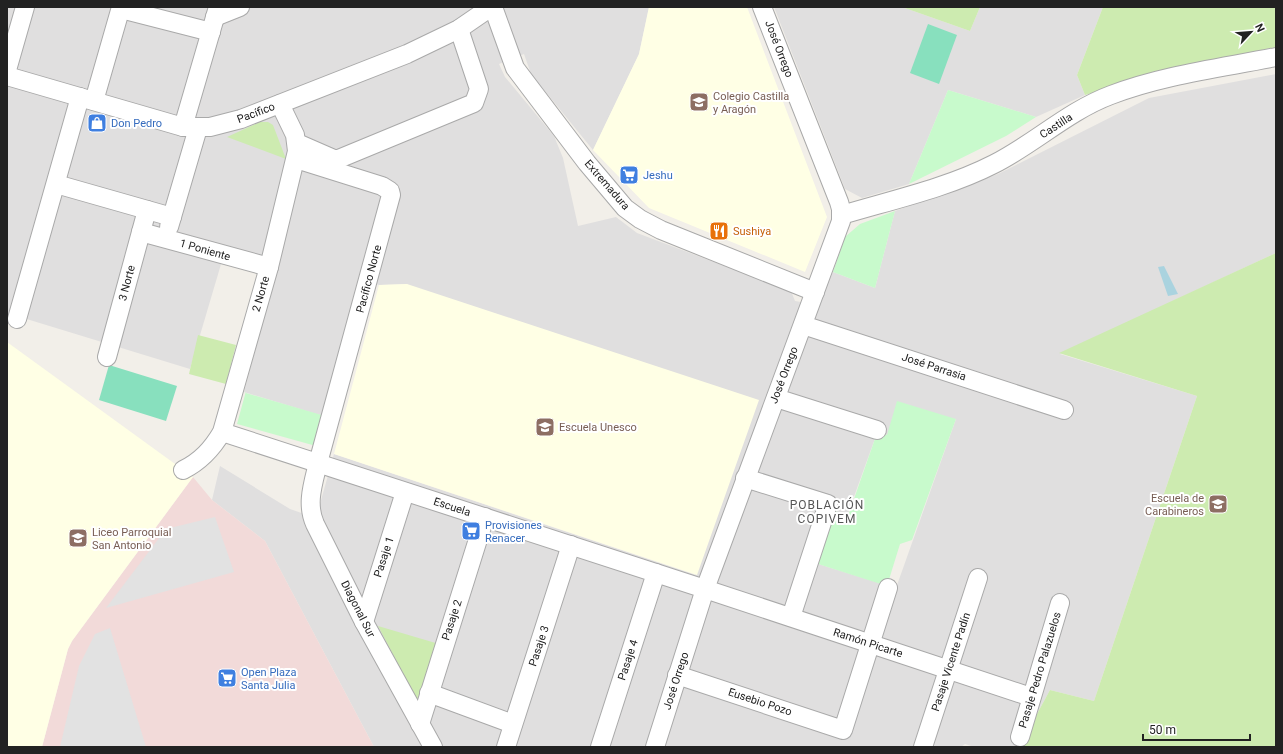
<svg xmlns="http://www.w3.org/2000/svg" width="1283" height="754" font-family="Roboto,sans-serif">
	<rect width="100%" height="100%" fill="#f2efe9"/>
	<!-- residential -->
	<g fill="#e0dfdf" fill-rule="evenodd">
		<path d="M7,7H649L639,54L593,150L531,74L524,54L499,64L505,77L554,136L563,158L578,226L616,217L637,233L791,291L795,301L818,305L833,272L875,288L895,211L998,174L1149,98L1276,74V253L1060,354L1197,396L1094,701L1050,690L1019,747H974L965,744L961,747H374L265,541L212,500L220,466L290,509L316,518L334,454L696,575L407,284L379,285L363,280L326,417L244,392L277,269L224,254L190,369L7,313ZM956,419L896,588L815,563L832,510L847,516L877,433L887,435Z"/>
		<polygon points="774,7 902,7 970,31 980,7 1103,7 1077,75 1085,95 1036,117 948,90 909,184 862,198 845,189"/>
	</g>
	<!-- commercial -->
	<polygon fill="#f2dad9" points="193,477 212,500 265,541 374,747 42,747 68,649 72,641"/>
	<!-- education -->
	<g fill="#ffffe5">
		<polygon points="649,7 747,7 827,217 805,272 649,208 593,150 639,54"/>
		<polygon points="407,284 759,400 697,575 334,454 379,285"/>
		<polygon points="7,342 193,477 72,641 68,649 42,747 7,747"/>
	</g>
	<!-- grass -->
	<g fill="#cdebb0">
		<polygon points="902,7 980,7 970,31"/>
		<polygon points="1103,7 1276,7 1276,47 1163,71 1085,95 1077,75"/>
		<polygon points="260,122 268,122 273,125 286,159 227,137"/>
		<polygon points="1276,253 1276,747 1019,747 1050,690 1094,701 1197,396 1059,353"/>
		<polygon points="198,335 236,345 226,384 189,374"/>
		<polygon points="378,626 439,644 417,700"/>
	</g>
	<!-- park -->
	<g fill="#c8facc">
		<polygon points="948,90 1036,117 1006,136 909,184"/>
		<polygon points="895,211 875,288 833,272 845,237 860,224"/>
		<polygon points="246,391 246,393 325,416 316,446 237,424"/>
		<polygon points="897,401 956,419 912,540 900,544 887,586 815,563 832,510 848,516 877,433 887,435"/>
	</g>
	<!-- pitch -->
	<g fill="#88e0be">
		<polygon points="928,24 957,35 939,84 910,73"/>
		<polygon points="109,365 177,386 166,421 99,400"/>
	</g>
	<!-- parking -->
	<g fill="#e2e2e2">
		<polygon points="215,517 234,572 106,608 166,529"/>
		<polygon points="110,628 146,747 60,747 79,666 95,634"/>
	</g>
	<!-- water -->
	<polygon fill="#aad3df" points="1164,266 1178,294 1168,296 1158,267"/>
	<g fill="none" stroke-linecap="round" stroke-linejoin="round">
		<defs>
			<g id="minor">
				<polyline points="493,7 515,68 587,163 625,208 640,219 661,230 815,292"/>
				<polyline points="121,9 211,32"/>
				<polyline points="215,17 240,7"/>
				<polyline points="7,70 25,7"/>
				<polyline points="7,76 183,127 210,127 241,119 407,54 459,29 491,7"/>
				<polyline points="94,101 121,7"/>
				<polyline points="183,127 218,7"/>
				<polyline points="297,143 336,160 474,103 479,89 459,29"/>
				<path d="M296,159L382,186L390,191L391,195L318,463C313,484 306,504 315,524L364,622L433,747"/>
				<polyline points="56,184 172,217"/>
				<path d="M842,215C892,200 947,188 994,164C1034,144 1068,111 1111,95C1163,75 1221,68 1276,57"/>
				<polyline points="169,227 198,128"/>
				<polyline points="141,232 269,267"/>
				<polyline points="17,319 80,97"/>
				<polyline points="803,325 1064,410"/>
				<polyline points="107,357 147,210"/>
				<polyline points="776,398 877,430"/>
				<polyline points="222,432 705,589 1031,697"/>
				<path d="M183,470C201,461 212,449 222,432L269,267L297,151L295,135L280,104"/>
				<polyline points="745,478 828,504 791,617"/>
				<polyline points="364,622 405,492"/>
				<polyline points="677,675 843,730 888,588"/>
				<polyline points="429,693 513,724"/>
				<polyline points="420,724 485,517"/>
				<polyline points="1020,737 1060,603"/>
				<polyline points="506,747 571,545"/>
				<polyline points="600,747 656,573"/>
				<polyline points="655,747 705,589 841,221 841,209 839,202 762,7"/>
				<polyline points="923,747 978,578"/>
			</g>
		</defs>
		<!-- minor casing -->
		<use href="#minor" stroke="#a9a9a9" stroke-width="20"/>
		<!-- minor -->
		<use href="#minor" stroke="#fff" stroke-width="18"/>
	</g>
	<!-- icons -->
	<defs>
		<symbol id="school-square" viewBox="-11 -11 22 22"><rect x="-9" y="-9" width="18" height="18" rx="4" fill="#8d6e63" stroke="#fff"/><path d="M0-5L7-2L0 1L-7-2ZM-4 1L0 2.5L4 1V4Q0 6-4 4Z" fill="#fff"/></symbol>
		<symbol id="shop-square" viewBox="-11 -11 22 22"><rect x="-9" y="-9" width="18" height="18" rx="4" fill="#3f7fe0" stroke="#fff"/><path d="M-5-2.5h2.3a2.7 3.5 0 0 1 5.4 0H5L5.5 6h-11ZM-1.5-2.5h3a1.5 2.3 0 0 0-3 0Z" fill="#fff"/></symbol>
		<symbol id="supermarket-square" viewBox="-11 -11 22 22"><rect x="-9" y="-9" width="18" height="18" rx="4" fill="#3f7fe0" stroke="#fff"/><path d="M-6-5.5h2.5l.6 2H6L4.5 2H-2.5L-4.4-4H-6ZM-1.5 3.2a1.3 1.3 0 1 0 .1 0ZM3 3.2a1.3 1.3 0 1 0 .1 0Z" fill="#fff"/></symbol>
		<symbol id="restaurant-square" viewBox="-11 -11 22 22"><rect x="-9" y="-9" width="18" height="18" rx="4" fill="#e8710a" stroke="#fff"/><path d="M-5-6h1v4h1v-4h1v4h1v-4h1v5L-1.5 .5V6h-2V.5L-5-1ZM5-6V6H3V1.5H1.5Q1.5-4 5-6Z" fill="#fff"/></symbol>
		<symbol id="university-square" viewBox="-11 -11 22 22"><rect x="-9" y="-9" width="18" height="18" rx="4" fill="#8d6e63" stroke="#fff"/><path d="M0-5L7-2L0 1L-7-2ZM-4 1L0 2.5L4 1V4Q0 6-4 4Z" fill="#fff"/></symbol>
	</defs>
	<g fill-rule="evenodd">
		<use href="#school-square" x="688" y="91" width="22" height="22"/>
		<use href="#shop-square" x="86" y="112" width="22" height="22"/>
		<use href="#supermarket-square" x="618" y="164" width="22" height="22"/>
		<use href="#restaurant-square" x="708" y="220" width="22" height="22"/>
		<use href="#school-square" x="534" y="416" width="22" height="22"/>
		<use href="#university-square" x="1207" y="493" width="22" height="22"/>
		<use href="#supermarket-square" x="460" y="520" width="22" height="22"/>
		<use href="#school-square" x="67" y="527" width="22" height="22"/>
		<use href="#supermarket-square" x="216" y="667" width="22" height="22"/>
	</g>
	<g text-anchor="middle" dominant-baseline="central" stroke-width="4" stroke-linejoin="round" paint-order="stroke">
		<!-- street labels -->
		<g font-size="11" fill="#222" stroke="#fff">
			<text transform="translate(779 49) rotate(69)">José Orrego</text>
			<text transform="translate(256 113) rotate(-21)">Pacífico</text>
			<text transform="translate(1056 126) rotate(-33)">Castilla</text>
			<text transform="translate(607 185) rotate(49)">Extremadura</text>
			<text transform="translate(205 250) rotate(16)">1 Poniente</text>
			<text transform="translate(369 279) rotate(-75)">Pacífico Norte</text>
			<text transform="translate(127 283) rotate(-75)">3 Norte</text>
			<text transform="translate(261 294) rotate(-74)">2 Norte</text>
			<text transform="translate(934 367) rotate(18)">José Parrasia</text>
			<text transform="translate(784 375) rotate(-69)">José Orrego</text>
			<text transform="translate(452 507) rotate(18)">Escuela</text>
			<text transform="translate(384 557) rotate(-72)">Pasaje 1</text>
			<text transform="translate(358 609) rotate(63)">Diagonal Sur</text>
			<text transform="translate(452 620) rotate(-72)">Pasaje 2</text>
			<text transform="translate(868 643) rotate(18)">Ramón Picarte</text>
			<text transform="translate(539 646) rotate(-72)">Pasaje 3</text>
			<text transform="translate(628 660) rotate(-72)">Pasaje 4</text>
			<text transform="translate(951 662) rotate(-72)">Pasaje Vicente Padín</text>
			<text transform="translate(1040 670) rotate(-73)">Pasaje Pedro Palazuelos</text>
			<text transform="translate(676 681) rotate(-72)">José Orrego</text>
			<text transform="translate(760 702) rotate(18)">Eusebio Pozo</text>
		</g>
		<!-- education labels -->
		<g font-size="11" fill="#785e54" stroke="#fff" text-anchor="start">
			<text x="713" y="96">Colegio Castilla<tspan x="713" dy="13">y Aragón</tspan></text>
			<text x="559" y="427">Escuela Unesco</text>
			<text x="1204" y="498" text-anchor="end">Escuela de<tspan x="1204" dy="13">Carabineros</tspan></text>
			<text x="92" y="532">Liceo Parroquial<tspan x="92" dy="13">San Antonio</tspan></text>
		</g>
		<!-- shop labels -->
		<g font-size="11" fill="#366cbe" stroke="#fff" text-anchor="start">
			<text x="111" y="123">Don Pedro</text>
			<text x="643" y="175">Jeshu</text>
			<text x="485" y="525">Provisiones<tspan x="485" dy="13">Renacer</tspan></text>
			<text x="241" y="672">Open Plaza<tspan x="241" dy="13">Santa Julia</tspan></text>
		</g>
		<!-- food labels -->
		<g font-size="11" fill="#c56008" stroke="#fff" text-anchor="start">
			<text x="733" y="231">Sushiya</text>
		</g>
		<!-- neighbourhood labels -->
		<g font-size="12" letter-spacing="1" fill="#555" stroke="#fff">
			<text x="827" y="505">POBLACIÓN<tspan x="827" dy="14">COPIVEM</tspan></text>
		</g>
	</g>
	<!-- border -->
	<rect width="1283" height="754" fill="none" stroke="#222222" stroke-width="16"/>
	<!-- north arrow -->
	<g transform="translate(1251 32) rotate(64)" stroke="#ffffff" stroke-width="3" paint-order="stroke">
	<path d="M0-3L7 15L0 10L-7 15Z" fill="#222222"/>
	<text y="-6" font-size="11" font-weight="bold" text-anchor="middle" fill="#222222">N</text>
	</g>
	<!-- scale -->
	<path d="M1143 734v6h107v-6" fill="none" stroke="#222222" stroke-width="2"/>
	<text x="1149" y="734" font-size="12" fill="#222222" stroke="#ffffff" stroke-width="3" paint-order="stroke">50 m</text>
</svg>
